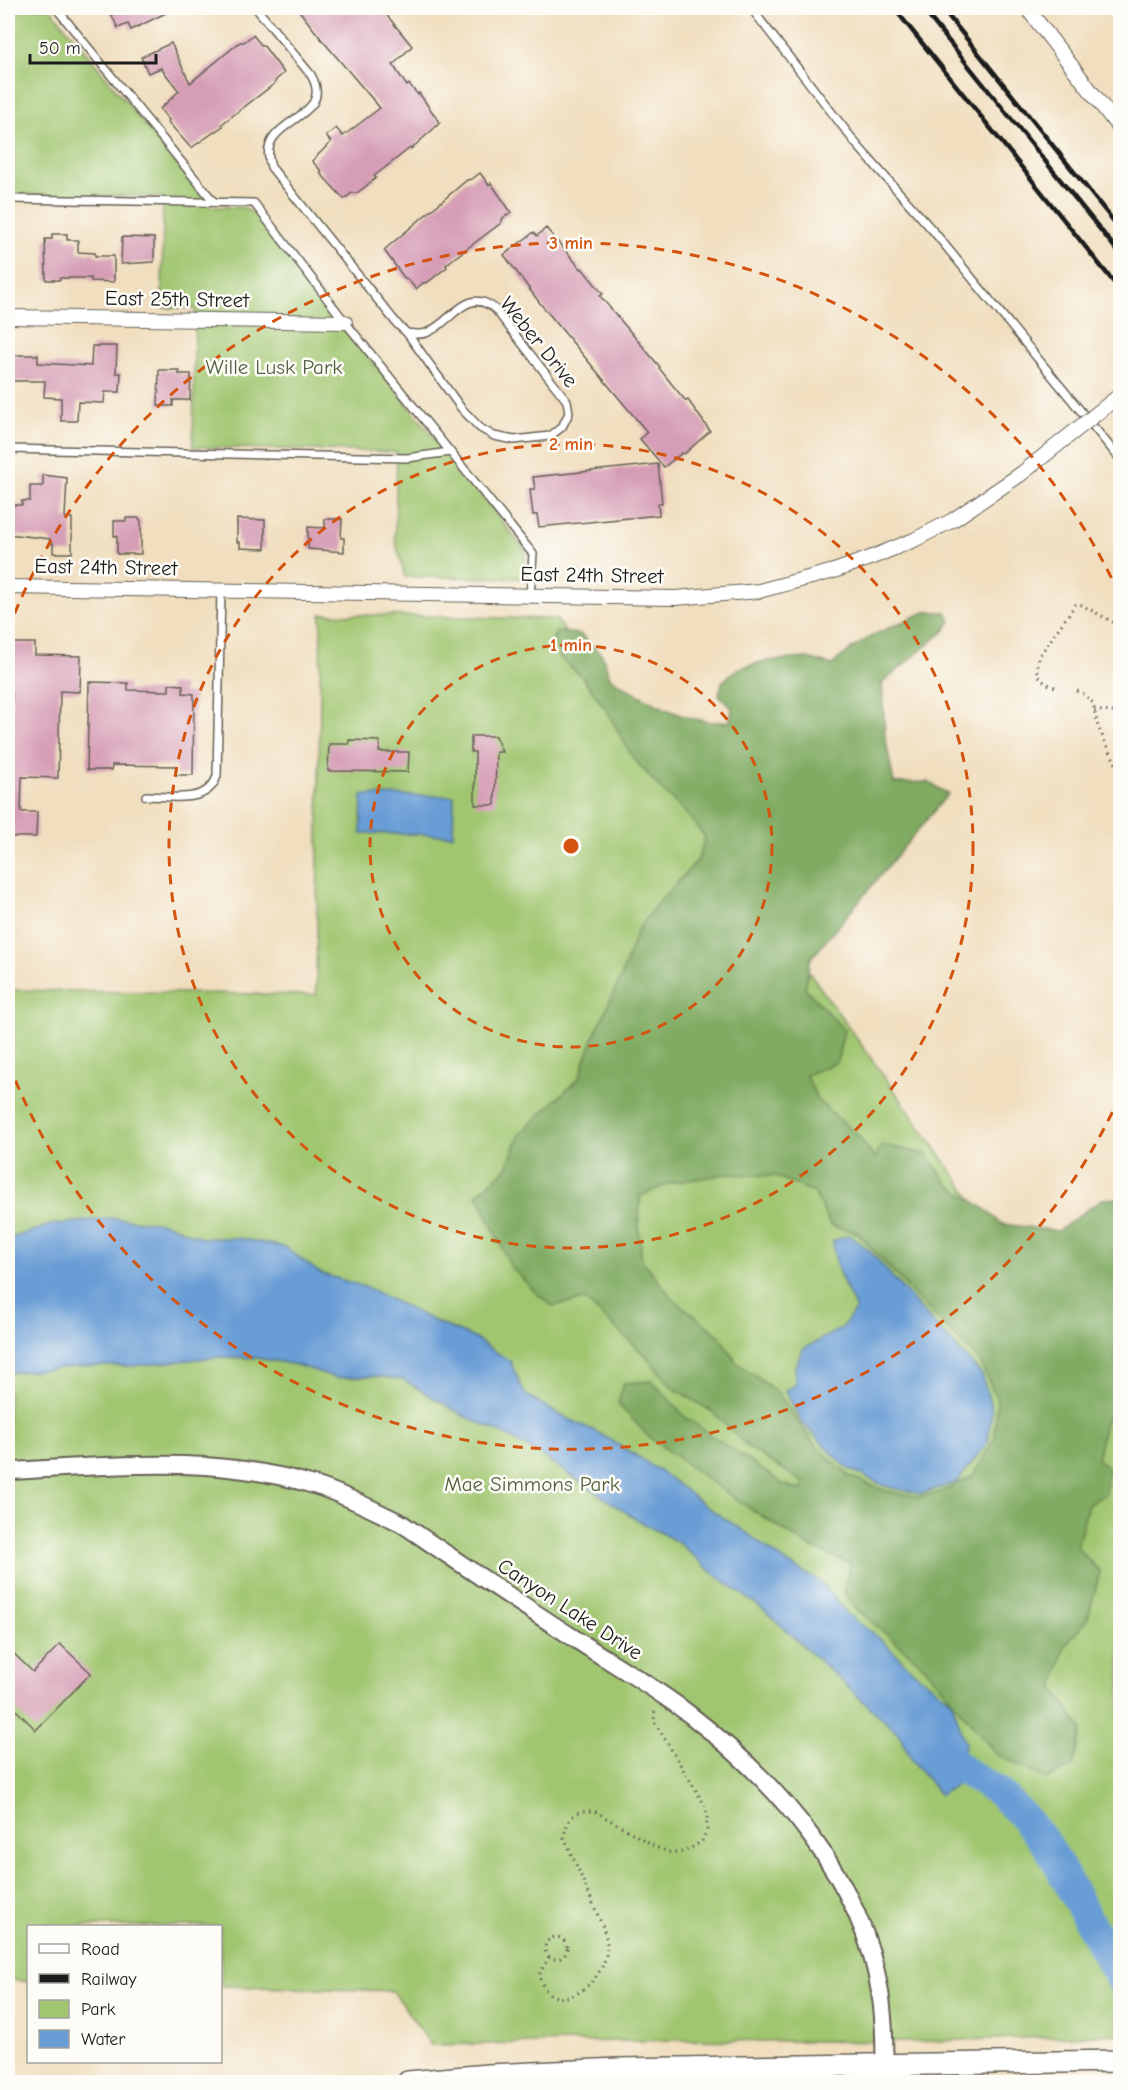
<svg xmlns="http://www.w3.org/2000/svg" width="1128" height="2090" font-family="'Comic Neue',sans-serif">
	<rect width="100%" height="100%" fill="#fdfcf7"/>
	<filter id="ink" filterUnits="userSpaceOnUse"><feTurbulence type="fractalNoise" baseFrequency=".0167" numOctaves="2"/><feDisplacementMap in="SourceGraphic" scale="12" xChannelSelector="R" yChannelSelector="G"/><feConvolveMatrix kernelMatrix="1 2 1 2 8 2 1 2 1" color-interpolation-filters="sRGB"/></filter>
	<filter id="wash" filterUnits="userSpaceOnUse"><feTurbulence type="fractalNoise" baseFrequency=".008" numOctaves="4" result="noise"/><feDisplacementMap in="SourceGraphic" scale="24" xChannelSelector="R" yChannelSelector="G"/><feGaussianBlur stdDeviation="1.35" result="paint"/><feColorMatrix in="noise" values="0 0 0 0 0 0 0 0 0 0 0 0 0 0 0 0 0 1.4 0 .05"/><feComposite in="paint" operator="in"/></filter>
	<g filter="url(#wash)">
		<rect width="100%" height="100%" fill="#f0debe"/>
		<!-- green -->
		<g fill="#a0c670" stroke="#5e7146" stroke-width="1.5">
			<polygon points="8,8 50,8 203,197 212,207 242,207 256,214 353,337 526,551 526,578 405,577 395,539 397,452 193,447 195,308 162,308 163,197 8,194"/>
			<polygon points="321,614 556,619 1088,1361 1120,1399 1120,2034 912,2042 677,2040 431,2045 393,1991 221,1986 220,1926 28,1926 28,1981 8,1980 8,990 316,995"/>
		</g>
		<!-- forest -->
		<path fill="#80ab62" stroke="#4e643f" stroke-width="1.5" fill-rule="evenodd" d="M925,612H946L951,621L944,631L882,683L885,736L894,783L928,782L948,794L810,960L805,988L844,1030L837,1062L806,1075L818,1101L858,1135L875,1159L881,1145L926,1154L949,1185L985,1209L1002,1224L1058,1231L1102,1199L1120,1198V1352H1115L1119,1386L1105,1423L1097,1459L1108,1468L1106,1493L1088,1505L1077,1547L1100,1572L1087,1621L1065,1645L1054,1689L1082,1729L1073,1766L1047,1779L997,1755L925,1667L852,1605L844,1593L850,1563L810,1547L735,1499L650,1438L618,1404L623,1383L652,1381L685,1417L783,1484L800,1490L805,1483L750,1449L713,1412L673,1388L646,1356L585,1300L552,1306L535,1292L511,1267L477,1194L506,1169L520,1134L579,1078L594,1036L621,977L637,931L656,905L698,860L705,837L685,812L658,786L633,758L605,708L582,677L560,658L552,641L556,632L580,634L602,655L610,678C643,698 691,728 730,721L732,708L719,695L722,682L737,669L765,661L808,658L832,665C862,637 889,628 925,612ZM726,1174L775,1176L814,1192L830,1225L858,1233L916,1297L979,1360L997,1399L995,1436L973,1476L941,1492L919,1497L886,1491L849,1476L815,1445L777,1392L736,1362L719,1335L674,1300L642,1260L639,1230L640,1196L671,1183Z"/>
		<!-- water -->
		<g fill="#699dd5" stroke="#425c78" stroke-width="1.5">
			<polygon points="362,795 454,796 453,835 361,833"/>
			<polygon points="110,1218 165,1223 202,1238 238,1238 285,1247 320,1273 368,1288 436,1322 474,1338 510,1361 525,1394 558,1414 599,1433 640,1458 674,1481 708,1508 740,1528 789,1564 822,1583 847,1614 879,1638 913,1671 952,1701 965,1743 961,1781 940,1795 912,1760 898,1733 765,1611 708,1569 678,1542 639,1521 542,1456 504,1434 464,1416 402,1379 373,1376 337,1378 297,1365 257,1358 216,1357 134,1366 87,1366 8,1373 8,1239 50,1225"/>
			<path d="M849,1235L870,1251L915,1303L982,1375L992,1410L988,1442L957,1482L921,1494L884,1486L847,1468L802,1423L785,1390L795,1385V1367L803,1349L842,1328L856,1309C845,1286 834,1267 833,1241Z"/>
		</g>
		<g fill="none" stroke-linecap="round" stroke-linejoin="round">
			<!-- river -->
			<polyline stroke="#699dd5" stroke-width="30" points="933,1740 962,1770 996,1790 1018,1811 1048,1846 1120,1979"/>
		</g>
		<g id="blocks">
			<!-- building -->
			<g fill="#d69eb6">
				<polygon points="108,8 176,8 131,30 128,24 118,28"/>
				<polygon points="297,8 381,8 412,46 393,65 407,86 409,84 418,95 419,93 440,123 411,149 410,148 382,170 374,176 376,178 357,193 352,193 344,199 320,173 322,172 312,161 331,142 326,136 336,128 343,136 380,108 322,40"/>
				<polygon points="253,35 262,46 263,45 284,73 276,80 274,84 231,117 222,124 223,126 191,148 168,122 169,120 160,109 179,91 161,68 148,73 141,57 171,43 190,83 240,42 244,42"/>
				<polygon points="480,173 489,185 491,183 511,212 503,218 501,223 453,259 446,265 447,267 428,282 423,283 416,289 406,278 405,279 384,250 467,180 472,179"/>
				<polygon points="546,228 581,269 582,268 603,294 600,296 660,367 659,368 679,393 686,401 688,400 710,431 684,454 682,453 664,467 640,439 647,432 539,302 504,255 534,232 537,236"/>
				<polygon points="52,234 67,234 67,240 78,240 78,252 95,253 95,256 114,256 114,282 91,281 91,278 60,278 60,280 46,280 45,239 52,239"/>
				<polygon points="122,237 154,238 154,262 121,264"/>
				<polygon points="92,346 117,346 116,373 121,373 120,392 105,392 104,403 78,402 77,421 61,421 61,398 44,397 45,381 8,381 8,358 15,358 15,355 38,355 38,363 91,366"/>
				<polygon points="159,370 179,370 179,374 191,374 190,400 173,400 173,406 158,406"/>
				<polygon points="658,464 662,503 658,503 659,515 539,527 537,515 533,515 530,489 535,489 533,477"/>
				<polygon points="43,475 67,478 65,518 72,518 72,553 53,553 53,543 50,543 50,539 8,534 8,505 22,505 22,501 30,501 30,486 43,486"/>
				<polygon points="126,518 139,518 141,521 141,554 117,554 117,536 114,536 114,521 126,521"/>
				<polygon points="237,519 265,520 265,549 240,548 240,542 237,542"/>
				<polygon points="325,519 342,519 341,538 344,538 344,552 308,549 308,527 325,528"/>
				<polygon points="8,643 35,643 35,655 81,656 80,692 60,691 58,778 22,777 21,812 37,812 36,837 8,837 8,723 12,724 12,693 8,692"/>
				<polygon points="89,682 128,683 128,690 169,691 169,684 183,685 183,693 194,694 193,775 176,775 176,766 112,765 112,770 87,770"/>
				<polygon points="471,736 495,736 502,752 496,752 495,805 475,805 475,752 471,752"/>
				<polygon points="349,740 380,741 379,752 409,752 408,772 328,771 329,744 349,744"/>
				<polygon points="60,1644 91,1673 36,1730 8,1702 8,1648 33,1672"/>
			</g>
		</g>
	</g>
	<g filter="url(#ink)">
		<use href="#blocks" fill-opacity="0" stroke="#666055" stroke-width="1.5"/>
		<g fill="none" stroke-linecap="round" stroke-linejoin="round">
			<defs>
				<g id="service">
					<polyline points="56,8 214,202"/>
					<path d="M256,8L311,75C338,122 253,116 271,167L398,325L407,333L461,408L480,428L494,436L514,440L550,436L562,427L569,413L567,401L495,309C466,285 451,324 426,333C420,335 414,334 407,333"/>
					<polyline points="751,8 857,145 935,233 1120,459"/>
					<polyline points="8,199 254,203 345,322 533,554 530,596"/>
					<polyline points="8,449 407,458 450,452"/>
					<path d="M146,796C171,796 208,805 217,776L221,590"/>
				</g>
				<g id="minor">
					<polyline points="1027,8 1120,129"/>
					<polyline points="8,317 345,322"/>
					<polyline points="8,587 675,598 759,591 834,571 870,558 914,540 953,520 1021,474"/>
				</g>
				<path id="tertiary" d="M8,1471C111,1466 216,1454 317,1486C346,1495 373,1510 401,1523C462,1565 524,1606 586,1646C620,1668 657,1689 689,1714C777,1782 862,1878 880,1992C885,2022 885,2052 884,2082"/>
				<polyline id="primary" points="408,2082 488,2075 618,2069 1120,2061"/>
			</defs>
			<!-- service casing -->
			<use href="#service" stroke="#666055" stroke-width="10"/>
			<!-- minor casing -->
			<use href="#minor" stroke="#666055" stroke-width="16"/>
			<!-- tertiary casing -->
			<use href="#tertiary" stroke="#666055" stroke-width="20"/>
			<!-- primary casing -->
			<use href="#primary" stroke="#666055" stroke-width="24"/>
			<!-- path -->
			<g stroke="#666055" stroke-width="3" stroke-dasharray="1.5 4.5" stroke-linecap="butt">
				<path d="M1055,687C1037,681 1035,672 1040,655L1075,605L1080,604L1120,626"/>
				<polyline points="1077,691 1084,694 1093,703 1098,727 1120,772"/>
				<polyline points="1094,710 1120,713"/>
				<circle cx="556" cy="1948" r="11"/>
				<path d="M549,1957L539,1975C551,2024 608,1984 607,1945C606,1930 597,1915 592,1901C583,1880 573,1858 564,1837C567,1818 576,1807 596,1812L658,1848L669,1852H681L693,1847L702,1841L707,1830V1817L706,1807L654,1721L655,1709"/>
			</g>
			<!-- service -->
			<use href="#service" stroke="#fff" stroke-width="7"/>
			<!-- minor -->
			<use href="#minor" stroke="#fff" stroke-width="14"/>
			<!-- tertiary -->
			<use href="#tertiary" stroke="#fff" stroke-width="16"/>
			<!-- primary -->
			<use href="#primary" stroke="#fff" stroke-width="21"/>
			<!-- rail -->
			<g stroke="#1c1c1c" stroke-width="4.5">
				<polyline points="894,8 1120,290"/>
				<polyline points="922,8 1120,254"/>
				<polyline points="942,8 1120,229"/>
			</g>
			<defs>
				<polyline id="minor-bridge" points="1021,474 1120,395"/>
			</defs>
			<!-- minor-bridge casing -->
			<use href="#minor-bridge" stroke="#666055" stroke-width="16" stroke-linecap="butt"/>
			<!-- minor-bridge -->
			<use href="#minor-bridge" stroke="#fff" stroke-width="14"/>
		</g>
	</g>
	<!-- distance rings -->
	<g fill="none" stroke="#d4530e" stroke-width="3" stroke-dasharray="10 8">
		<circle cx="571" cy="846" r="201"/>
		<circle cx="571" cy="846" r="402"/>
		<path d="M1120 1096A603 603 0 0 1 8 1062M8 630A603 603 0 0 1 1120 596"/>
	</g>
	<g text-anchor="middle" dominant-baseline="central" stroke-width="5" stroke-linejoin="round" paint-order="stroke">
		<!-- street labels -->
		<g font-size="21" fill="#1c1c1c" stroke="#fdfcf7">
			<text transform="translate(177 299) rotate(1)">East 25th Street</text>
			<text transform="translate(539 342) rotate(51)">Weber Drive</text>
			<text transform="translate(106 567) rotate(1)">East 24th Street</text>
			<text transform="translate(592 575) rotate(1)">East 24th Street</text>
			<text transform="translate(570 1609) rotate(33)">Canyon Lake Drive</text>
		</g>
		<!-- park labels -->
		<g font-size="21" fill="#51603e" stroke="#fdfcf7">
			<text x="274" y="367">Wille Lusk Park</text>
			<text x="532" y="1484">Mae Simmons Park</text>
		</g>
	</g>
	<circle cx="571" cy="846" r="9" fill="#d4530e" stroke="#fdfcf7" stroke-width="3"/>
	<g font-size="18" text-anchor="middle" font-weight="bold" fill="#d4530e" stroke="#fdfcf7" stroke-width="5" stroke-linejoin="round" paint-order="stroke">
		<text x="571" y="249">3 min</text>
		<text x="571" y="450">2 min</text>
		<text x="571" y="651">1 min</text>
	</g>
	<!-- margin -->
	<rect width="1128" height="2090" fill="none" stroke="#fdfcf7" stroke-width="30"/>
	<!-- legend -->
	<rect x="27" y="1925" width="195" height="138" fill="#fdfcf7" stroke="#a3a29f" stroke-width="1.5"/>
	<rect x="39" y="1944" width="30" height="9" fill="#ffffff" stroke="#a3a29f" stroke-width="1.5"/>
	<text x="81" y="1955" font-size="18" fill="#1c1c1c">Road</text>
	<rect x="39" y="1974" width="30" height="9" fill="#1c1c1c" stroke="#a3a29f" stroke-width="1.5"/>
	<text x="81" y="1985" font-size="18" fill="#1c1c1c">Railway</text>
	<rect x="39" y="2000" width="30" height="18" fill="#a0c670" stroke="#a3a29f" stroke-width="1.5"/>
	<text x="81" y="2015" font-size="18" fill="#1c1c1c">Park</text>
	<rect x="39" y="2030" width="30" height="18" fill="#699dd5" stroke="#a3a29f" stroke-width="1.5"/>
	<text x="81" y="2045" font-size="18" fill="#1c1c1c">Water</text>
	<!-- scale -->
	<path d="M30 54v9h126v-9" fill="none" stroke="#1c1c1c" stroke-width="3"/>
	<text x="39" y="54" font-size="18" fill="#1c1c1c" stroke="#fdfcf7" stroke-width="4.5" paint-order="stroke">50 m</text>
</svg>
